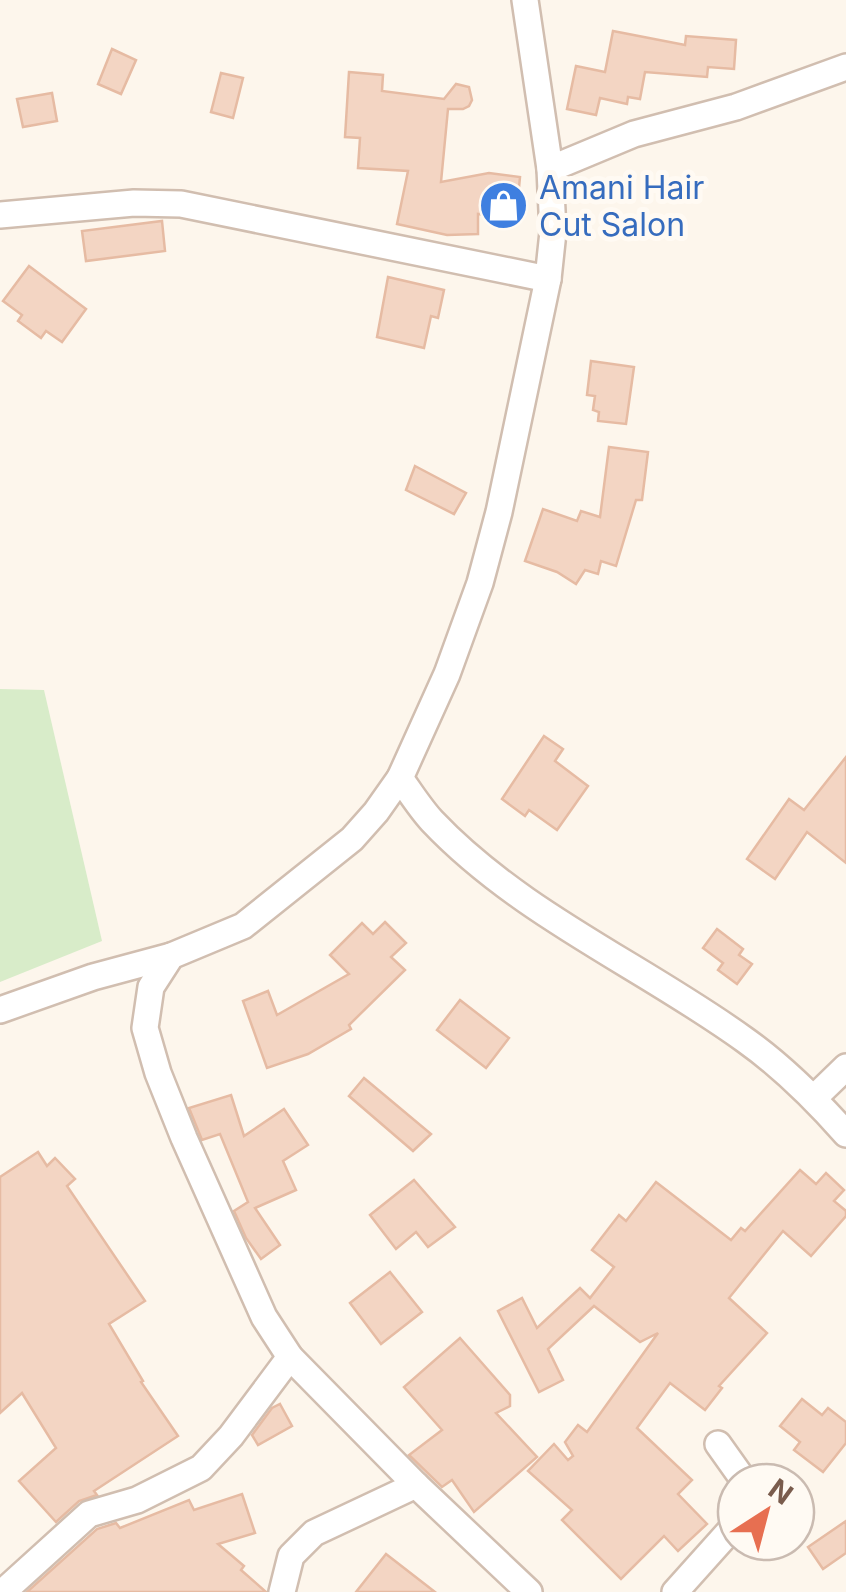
<svg xmlns="http://www.w3.org/2000/svg" width="846" height="1592" font-family="Inter,sans-serif">
	<rect width="100%" height="100%" fill="#fdf6ec"/>
	<!-- green -->
	<polygon fill="#d8ecc9" points="0,689 44,690 102,941 0,982"/>
	<!-- building -->
	<g fill="#f3d5c3" stroke="#e6bba3" stroke-width="2.5">
		<polygon points="613,31 685,45 686,36 736,40 734,69 708,67 707,77 645,72 640,99 628,97 627,104 600,98 596,115 567,109 576,66 605,72"/>
		<polygon points="112,49 136,60 121,94 98,84"/>
		<polygon points="349,72 383,75 382,91 444,99 456,84 469,87 472,100 469,106 463,109 448,109 441,182 489,173 520,177 516,219 478,214 478,234 447,235 397,224 408,171 358,168 360,138 345,137"/>
		<polygon points="221,73 243,78 233,118 211,112"/>
		<polygon points="52,93 57,121 23,127 17,99"/>
		<polygon points="162,221 165,251 86,261 82,231"/>
		<polygon points="29,266 86,309 62,342 46,331 41,338 18,321 22,315 3,301"/>
		<polygon points="388,277 444,290 438,318 431,316 424,348 377,337"/>
		<polygon points="591,361 634,367 626,424 598,421 599,412 593,410 595,396 587,395"/>
		<polygon points="609,447 648,452 642,500 636,500 616,566 601,561 598,574 585,570 576,584 557,572 525,561 543,509 577,521 581,511 600,517"/>
		<polygon points="415,466 466,493 454,514 406,490"/>
		<polygon points="544,736 563,749 555,761 588,786 557,830 529,810 525,816 502,799"/>
		<polygon points="846,757 846,863 807,832 775,879 747,859 789,799 804,810"/>
		<polygon points="385,922 406,943 391,957 405,970 349,1025 351,1029 308,1054 267,1068 243,1001 268,991 277,1015 349,974 330,955 362,923 373,934"/>
		<polygon points="717,929 743,949 739,955 752,964 737,984 718,970 723,963 703,948"/>
		<polygon points="460,1000 509,1038 486,1068 437,1030"/>
		<polygon points="364,1078 431,1134 413,1151 349,1096"/>
		<polygon points="231,1095 244,1136 284,1109 308,1145 283,1161 296,1190 255,1208 280,1245 261,1259 246,1238 234,1211 248,1202 220,1134 202,1140 189,1108"/>
		<polygon points="38,1152 47,1166 55,1158 75,1179 67,1186 145,1301 109,1324 143,1381 141,1382 178,1436 94,1491 97,1495 79,1501 56,1522 19,1481 56,1448 22,1393 0,1413 0,1177"/>
		<polygon points="800,1170 816,1184 826,1173 844,1190 834,1201 846,1211 846,1216 811,1256 783,1231 729,1298 767,1333 719,1386 722,1388 705,1410 670,1383 637,1428 692,1480 678,1494 707,1524 678,1551 664,1536 621,1579 562,1520 572,1510 528,1471 554,1444 568,1460 573,1456 565,1442 578,1425 587,1432 658,1333 640,1342 594,1306 548,1349 563,1380 539,1392 498,1311 522,1298 537,1328 580,1288 590,1298 614,1267 592,1250 619,1215 626,1221 656,1182 731,1240 741,1228 745,1231"/>
		<polygon points="414,1180 455,1227 428,1247 416,1232 396,1249 370,1215"/>
		<polygon points="390,1272 422,1312 381,1344 350,1303"/>
		<polygon points="460,1338 510,1395 510,1406 496,1413 537,1457 474,1512 452,1480 442,1487 409,1455 442,1430 404,1387"/>
		<polygon points="802,1399 822,1415 828,1408 846,1422 846,1443 823,1472 794,1450 800,1442 780,1426"/>
		<polygon points="280,1404 292,1426 258,1445 252,1435 272,1408"/>
		<polygon points="242,1494 255,1533 218,1544 244,1566 241,1570 266,1592 27,1592 97,1529 116,1523 120,1528 189,1500 194,1510"/>
		<polygon points="846,1521 846,1553 823,1569 808,1547"/>
		<polygon points="386,1554 435,1592 356,1592"/>
	</g>
	<g fill="none" stroke-linecap="round" stroke-linejoin="round">
		<defs>
			<g id="street">
				<polyline points="525,0 550,169 553,232 548,279 499,512 480,583 447,674 400,778 376,812 352,839 243,926 171,956 151,987 145,1028 158,1073 184,1138 264,1317 290,1357 416,1485 529,1592"/>
				<polyline points="550,169 634,134 736,107 846,67"/>
				<polyline points="0,215 134,203 181,204 548,279"/>
				<path d="M400,778C410,792 420,808 432,821C520,914 643,966 745,1040C783,1067 815,1099 846,1134"/>
				<polyline points="0,1010 93,977 171,956"/>
				<polyline points="814,1098 846,1067"/>
				<polyline points="718,1444 745,1482"/>
				<polyline points="3,1592 89,1514 137,1500 201,1468 231,1436 290,1357"/>
				<polyline points="282,1592 291,1556 314,1533 416,1485"/>
				<polyline points="675,1592 736,1524"/>
			</g>
		</defs>
		<!-- street casing -->
		<use href="#street" stroke="#d1beb0" stroke-width="30"/>
		<!-- street -->
		<use href="#street" stroke="#fff" stroke-width="25"/>
	</g>
	<!-- icons -->
	<defs>
		<symbol id="shop-disc" viewBox="-11 -11 22 22"><circle r="9.5" fill="#3f7fe0" stroke="#fffaf3"/><path d="M-5-2.5h2.3a2.7 3.5 0 0 1 5.4 0H5L5.5 6h-11ZM-1.5-2.5h3a1.5 2.3 0 0 0-3 0Z" fill="#fff"/></symbol>
	</defs>
	<g fill-rule="evenodd">
		<use href="#shop-disc" x="476" y="178" width="55" height="55"/>
	</g>
	<g text-anchor="middle" dominant-baseline="central" stroke-width="10" stroke-linejoin="round" paint-order="stroke">
		<!-- shop labels -->
		<g font-size="32" fill="#366cbe" stroke="#fffaf3" text-anchor="start">
			<text x="539" y="187">Amani Hair<tspan x="539" dy="37">Cut Salon</tspan></text>
		</g>
	</g>
	<!-- north arrow -->
	<g transform="translate(766 1512) rotate(36)"><circle r="48" fill="#fffaf3" stroke="#cabbb1" stroke-width="2.5"/>
	<path d="M0-8L18 38L0 25L-18 38Z" fill="#e76f51"/>
	<text y="-15" font-size="28" font-weight="bold" text-anchor="middle" fill="#7a5c4d">N</text>
	</g>
</svg>
